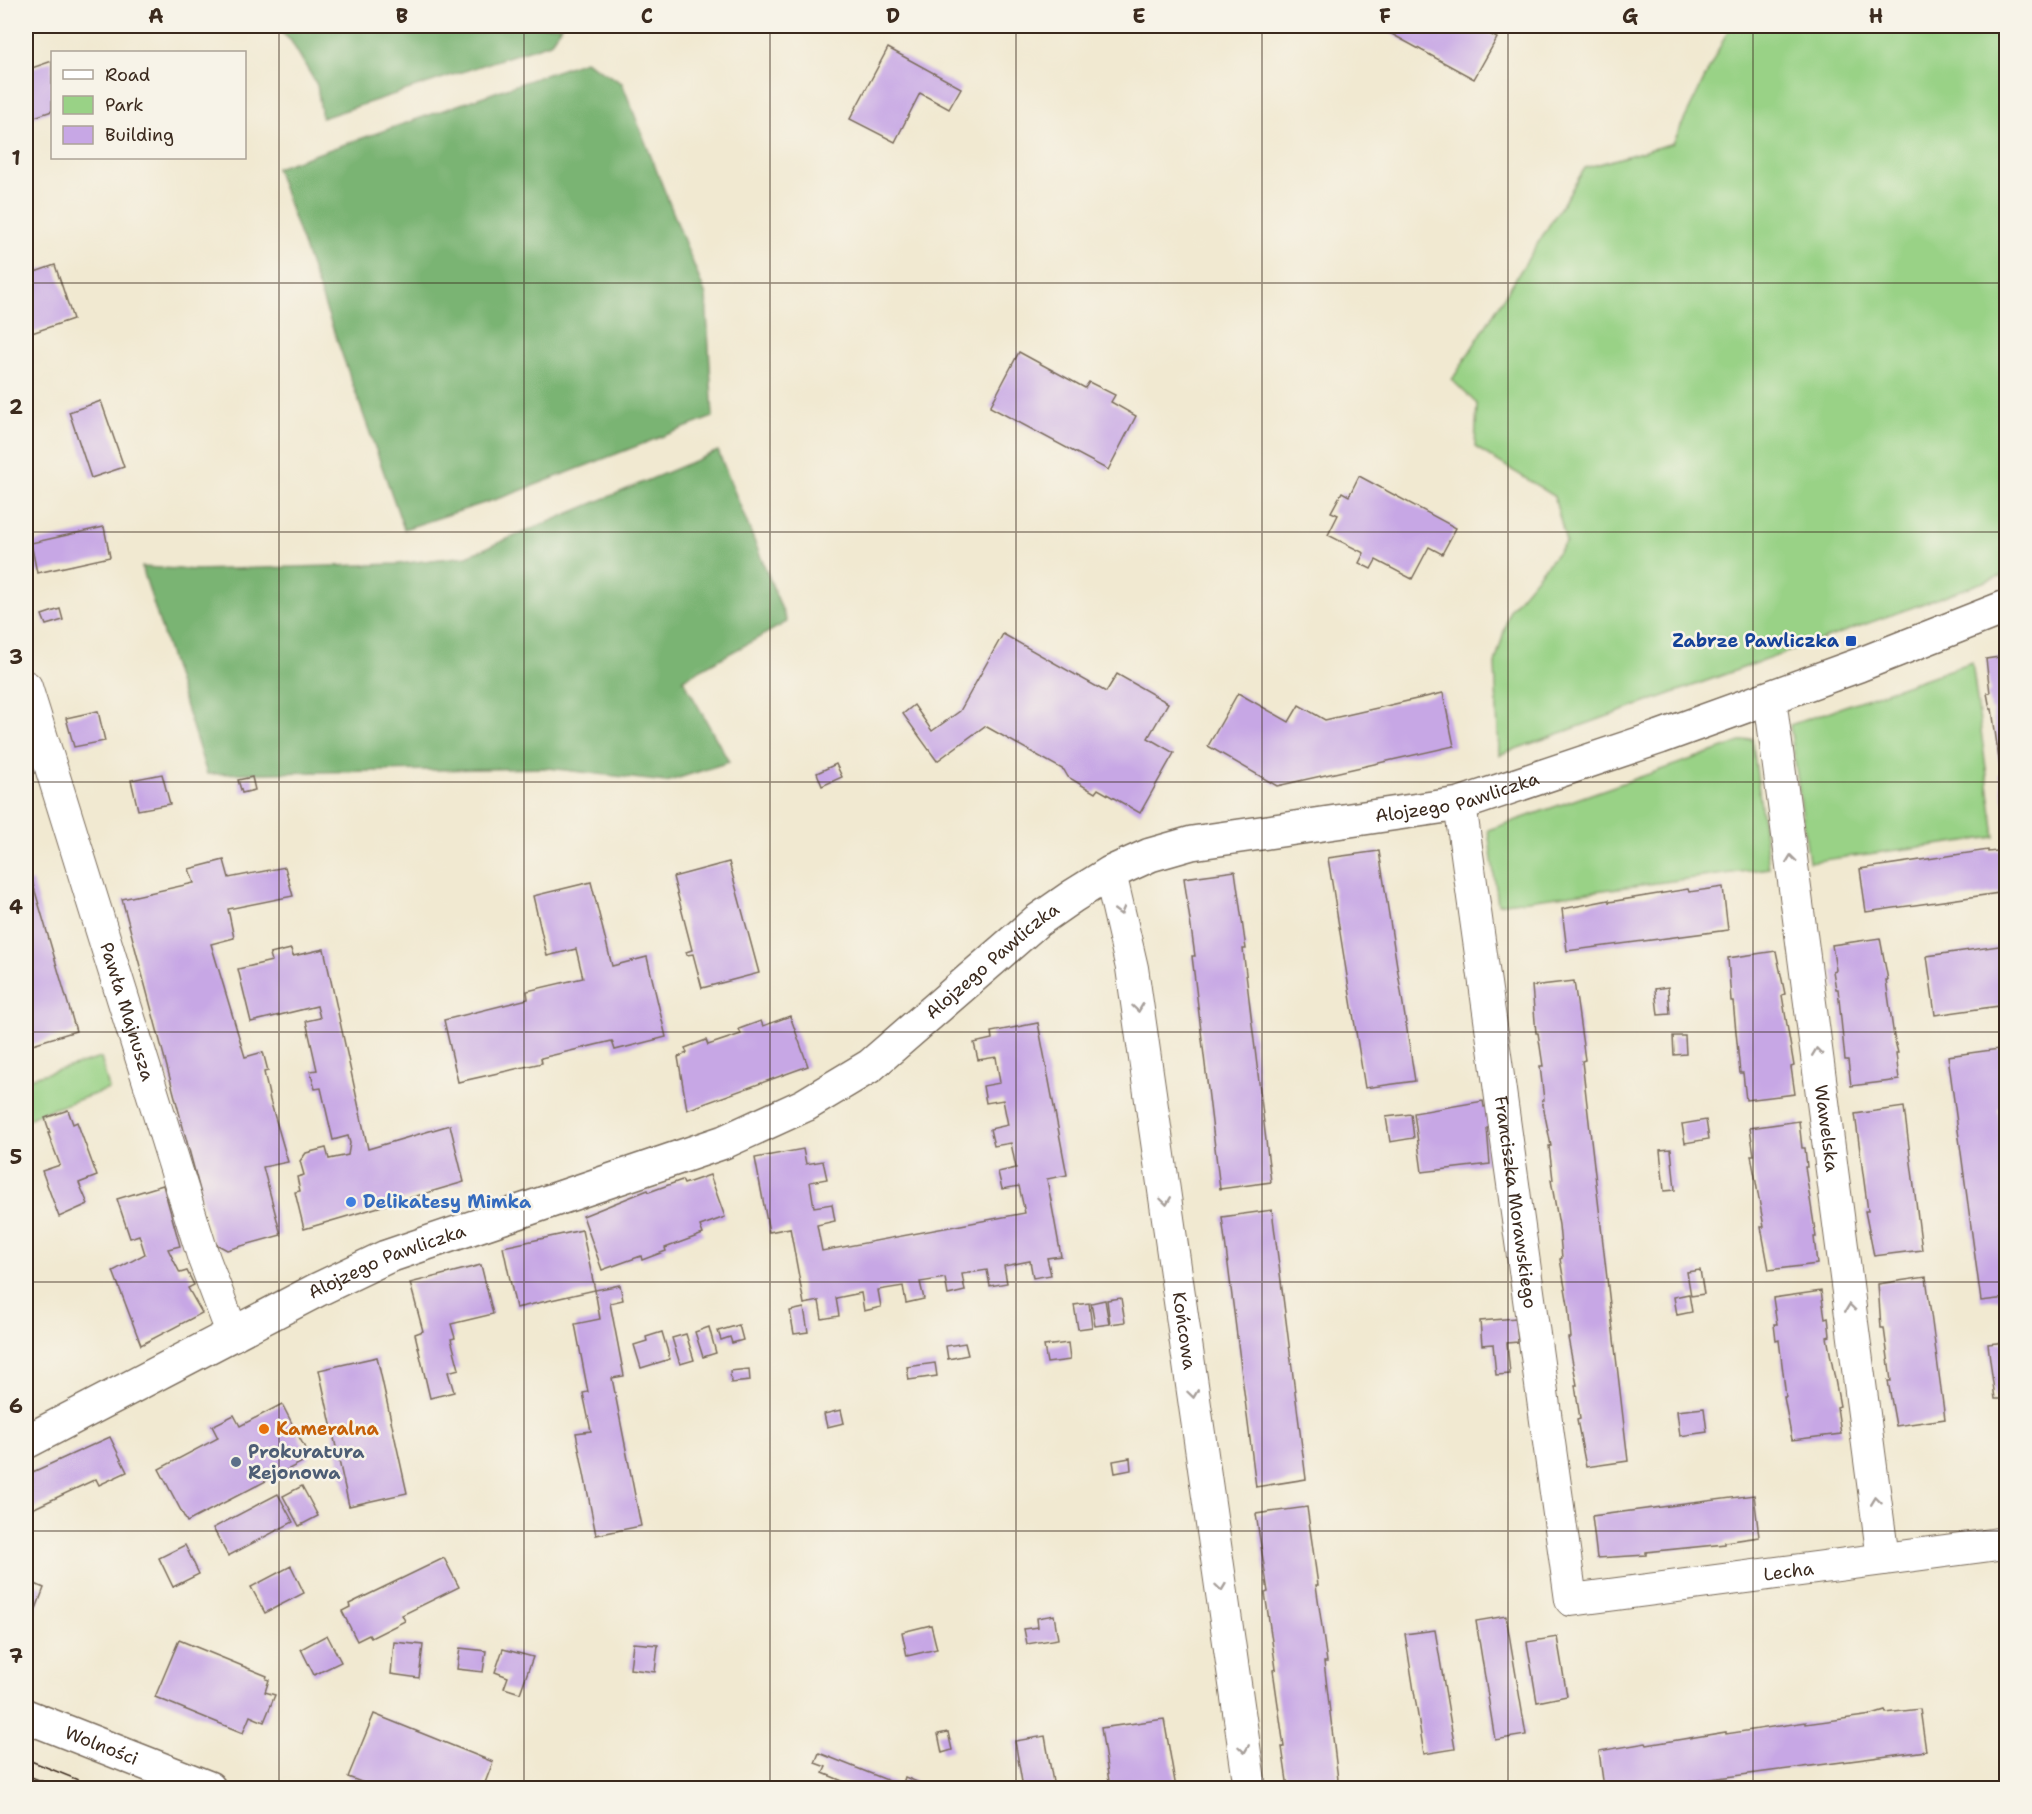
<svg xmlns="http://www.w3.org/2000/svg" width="2032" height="1814" font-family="'Shantell Sans',sans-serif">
	<rect width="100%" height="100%" fill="#f7f3e8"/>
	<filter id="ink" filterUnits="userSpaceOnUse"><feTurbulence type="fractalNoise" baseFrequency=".0167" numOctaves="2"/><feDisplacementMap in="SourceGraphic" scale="12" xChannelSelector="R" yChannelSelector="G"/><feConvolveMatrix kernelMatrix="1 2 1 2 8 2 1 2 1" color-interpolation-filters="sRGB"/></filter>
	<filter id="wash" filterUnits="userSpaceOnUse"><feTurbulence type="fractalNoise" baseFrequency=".008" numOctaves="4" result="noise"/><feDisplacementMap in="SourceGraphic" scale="24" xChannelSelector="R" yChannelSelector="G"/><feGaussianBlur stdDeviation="1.35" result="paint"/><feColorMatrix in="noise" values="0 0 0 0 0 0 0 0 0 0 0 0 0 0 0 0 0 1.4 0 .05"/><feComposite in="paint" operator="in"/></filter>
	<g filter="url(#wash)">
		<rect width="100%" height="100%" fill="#f1e9d1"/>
		<!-- green -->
		<g fill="#99d286" stroke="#6a7e52" stroke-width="1.5">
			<polygon points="1730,26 2006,26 2006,574 1499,755 1495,664 1510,609 1566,542 1554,496 1475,447 1477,404 1452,380 1585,168 1673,143"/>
			<polygon points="1972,662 1995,837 1809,862 1790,725"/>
			<polygon points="1752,738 1769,868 1498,904 1488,830"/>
			<polygon points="101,1058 109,1089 38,1114 26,1121 26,1079"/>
		</g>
		<!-- forest -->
		<g fill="#7ab473" stroke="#5a6f48" stroke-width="1.5">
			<polygon points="274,26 562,26 550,43 322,118 317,85 291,41"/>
			<polygon points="585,61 622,83 706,296 713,417 509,495 404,529 276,168"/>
			<polygon points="718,451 787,622 683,679 729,762 666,782 548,768 207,774 142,567 197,570 398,564 467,556"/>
		</g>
		<g id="blocks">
			<!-- building -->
			<g fill="#c7a7e5">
				<polygon points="1377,26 1475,26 1497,38 1474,79"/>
				<polygon points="888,48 961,88 949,109 920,93 895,142 850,119"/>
				<polygon points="52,61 52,111 26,120 26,70"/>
				<polygon points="55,265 73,319 26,335 26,275"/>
				<polygon points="1019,352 1085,388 1089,382 1115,395 1111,402 1136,416 1108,470 990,407"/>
				<polygon points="101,401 124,467 91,478 69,412"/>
				<polygon points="1359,476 1456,528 1442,554 1429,547 1412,579 1376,560 1371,569 1359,563 1364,553 1328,535 1338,515 1331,512 1342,492 1349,496"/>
				<polygon points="104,527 110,557 37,573 31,543"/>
				<polygon points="60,609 63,620 46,625 42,615"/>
				<polygon points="1003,634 1106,692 1117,674 1168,703 1148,738 1174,753 1140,813 1098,789 1095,793 1068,777 1064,770 985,726 937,761 903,714 914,705 932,731 960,711"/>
				<polygon points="2006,656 2006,805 2005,805 1999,774 2001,774 1992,709 1990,709 1987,693 1990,693 1986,659"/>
				<polygon points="1238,693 1289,722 1299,705 1325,720 1443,693 1454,746 1277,786 1208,746"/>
				<polygon points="98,711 105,741 74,747 66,718"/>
				<polygon points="836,764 842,777 822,786 817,773"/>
				<polygon points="162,774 170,804 138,810 131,780"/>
				<polygon points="252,777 255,790 242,793 238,780"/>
				<polygon points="1988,850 1988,852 2006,850 2006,892 1866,912 1860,869"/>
				<polygon points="1379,851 1415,1081 1365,1088 1328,858"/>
				<polygon points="224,860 229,878 285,867 293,896 228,909 234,938 211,944 245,1057 263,1052 268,1071 264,1072 270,1100 288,1162 263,1167 281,1235 227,1250 214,1243 122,899 194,883 189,869"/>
				<polygon points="729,862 759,973 702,988 693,954 687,955 686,952 692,950 673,877"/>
				<polygon points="1235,871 1246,949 1243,949 1271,1182 1220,1189 1192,956 1195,956 1184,878"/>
				<polygon points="32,881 76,1031 26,1046 26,883"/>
				<polygon points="591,882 612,966 647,957 666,1037 615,1050 612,1041 541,1058 542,1063 458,1082 444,1020 528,999 527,991 583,978 576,949 547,956 533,896"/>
				<polygon points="1723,887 1728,930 1567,951 1562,909 1609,900 1609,902 1688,889 1689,892"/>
				<polygon points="1880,938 1888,980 1886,980 1894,1037 1898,1053 1896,1053 1899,1080 1851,1086 1848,1060 1845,1060 1838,989 1836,989 1833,971 1836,970 1832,945"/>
				<polygon points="2006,945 2006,1005 1935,1015 1927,956"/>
				<polygon points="291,949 293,956 324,949 368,1149 450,1125 464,1182 304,1229 295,1192 300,1191 297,1177 304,1175 300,1161 306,1153 326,1148 329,1159 348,1155 350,1143 348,1136 333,1140 321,1088 315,1089 310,1071 317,1070 306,1021 320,1018 317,1006 251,1022 238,969 272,961 270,954"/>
				<polygon points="1776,951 1785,994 1782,995 1794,1066 1791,1067 1795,1094 1746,1100 1743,1073 1740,1073 1733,1001 1731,1001 1728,958"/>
				<polygon points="1574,981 1585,1060 1582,1061 1628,1461 1586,1467 1577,1420 1580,1419 1575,1385 1577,1385 1568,1338 1571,1338 1568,1305 1560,1259 1562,1258 1559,1225 1551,1180 1553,1180 1549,1146 1551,1146 1542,1100 1544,1100 1540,1066 1543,1066 1538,1033 1536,1033 1532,986"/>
				<polygon points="1668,987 1670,1014 1658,1015 1655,989"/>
				<polygon points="790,1016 808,1066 687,1110 678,1057 687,1053 685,1048 706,1040 708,1045 741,1034 739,1029 761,1021 763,1026"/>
				<polygon points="1038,1023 1067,1175 1047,1179 1061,1256 1047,1258 1051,1275 1033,1278 1030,1261 1004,1266 1007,1283 990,1286 987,1270 962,1274 965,1291 948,1295 945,1278 920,1282 924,1299 906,1303 903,1286 878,1290 881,1307 864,1311 861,1293 836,1298 839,1316 822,1319 819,1301 804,1304 790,1228 769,1232 755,1158 803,1149 806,1164 823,1161 827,1179 810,1182 814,1207 832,1204 835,1221 817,1225 822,1251 1025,1213 1019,1186 1002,1189 998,1172 1016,1168 1011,1143 994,1146 990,1129 1008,1125 1003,1100 986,1103 983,1086 1000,1083 996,1057 978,1060 974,1043 992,1039 991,1032"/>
				<polygon points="1673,1036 1685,1036 1686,1054 1674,1055"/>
				<polygon points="2006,1048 2006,1106 1998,1108 2006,1168 2006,1298 1981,1301 1948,1056"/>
				<polygon points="1483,1101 1484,1107 1487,1106 1490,1128 1487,1128 1490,1164 1422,1172 1414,1113"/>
				<polygon points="1904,1107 1922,1250 1874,1256 1865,1211 1868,1211 1855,1114"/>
				<polygon points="68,1110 73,1124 77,1122 97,1176 79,1183 88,1204 59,1217 42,1171 60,1165 48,1133 50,1133 45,1118"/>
				<polygon points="1411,1114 1414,1138 1390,1142 1386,1117"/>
				<polygon points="1706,1120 1709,1139 1685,1143 1682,1124"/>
				<polygon points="1799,1121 1802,1148 1805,1148 1807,1167 1805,1167 1816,1237 1814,1237 1817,1264 1769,1270 1761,1227 1764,1227 1751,1155 1754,1155 1750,1128"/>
				<polygon points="1671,1149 1675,1190 1664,1191 1660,1150"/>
				<polygon points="710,1175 725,1217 700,1226 703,1234 665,1248 666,1251 642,1260 641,1256 602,1270 583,1216 648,1190 649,1192 682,1180 684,1184"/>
				<polygon points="163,1185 180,1246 168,1249 180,1273 187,1271 194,1285 188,1288 202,1313 141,1345 113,1271 145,1254 139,1235 130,1238 117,1199"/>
				<polygon points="1272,1210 1306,1479 1256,1487 1222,1217"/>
				<polygon points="582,1230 595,1290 516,1308 503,1247"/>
				<polygon points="481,1265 493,1314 451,1324 455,1338 451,1339 459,1369 448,1372 454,1392 430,1398 415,1334 423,1331 410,1283"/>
				<polygon points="1700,1270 1704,1294 1691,1296 1687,1272"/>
				<polygon points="1926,1277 1945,1419 1896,1426 1888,1381 1891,1381 1884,1328 1881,1328 1878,1284"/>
				<polygon points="620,1285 623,1300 610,1303 624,1376 612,1378 641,1526 596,1535 576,1433 591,1431 583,1393 588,1392 575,1324 600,1319 595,1290"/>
				<polygon points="1821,1291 1825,1318 1828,1317 1830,1336 1827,1337 1840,1406 1837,1407 1841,1434 1792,1440 1784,1397 1786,1397 1779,1340 1776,1341 1774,1324 1777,1324 1773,1298"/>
				<polygon points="1689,1294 1692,1312 1677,1315 1674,1297"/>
				<polygon points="1121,1298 1125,1322 1110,1324 1107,1300"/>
				<polygon points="1105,1300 1109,1324 1095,1326 1091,1303"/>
				<polygon points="1089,1303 1092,1327 1078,1329 1074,1305"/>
				<polygon points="804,1308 808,1332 794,1334 790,1311"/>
				<polygon points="1516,1318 1518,1342 1507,1343 1510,1374 1496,1375 1493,1344 1482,1345 1480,1321"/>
				<polygon points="739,1325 743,1340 732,1343 730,1337 721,1340 718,1331"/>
				<polygon points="709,1327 716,1353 703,1357 695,1332"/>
				<polygon points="662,1332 670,1359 641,1368 634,1345 647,1341 646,1337"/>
				<polygon points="686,1334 694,1360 680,1364 672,1338"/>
				<polygon points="2006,1342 2006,1419 2005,1420 2002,1399 1995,1399 1988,1344"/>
				<polygon points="965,1343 968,1355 948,1359 946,1346"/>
				<polygon points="1068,1343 1070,1360 1047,1363 1044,1346"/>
				<polygon points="377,1357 407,1493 349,1506 319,1370"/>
				<polygon points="935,1363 937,1376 909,1380 907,1367"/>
				<polygon points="749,1369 750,1381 731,1383 730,1371"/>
				<polygon points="282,1404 310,1458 187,1522 159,1469 218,1438 212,1426 234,1415 240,1426"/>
				<polygon points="1704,1408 1707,1432 1680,1436 1677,1411"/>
				<polygon points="841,1410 844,1423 827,1427 824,1414"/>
				<polygon points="110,1437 127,1472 99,1485 96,1479 26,1512 26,1475"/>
				<polygon points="1130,1458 1131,1470 1115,1473 1113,1461"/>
				<polygon points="302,1486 318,1516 299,1526 283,1496"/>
				<polygon points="278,1494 293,1522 228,1556 213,1528"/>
				<polygon points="1754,1495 1759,1537 1725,1542 1725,1544 1646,1552 1646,1555 1597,1558 1592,1516"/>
				<polygon points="1307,1507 1318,1585 1316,1585 1327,1662 1324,1662 1339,1788 1288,1788 1282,1747 1284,1747 1273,1670 1276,1669 1265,1593 1268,1592 1256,1514"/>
				<polygon points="185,1545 199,1574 173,1587 159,1558"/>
				<polygon points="444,1558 459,1587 402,1615 405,1621 371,1638 369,1635 357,1641 342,1611 350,1607 349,1604"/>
				<polygon points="291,1566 304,1593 265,1613 251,1587"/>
				<polygon points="26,1580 44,1588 26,1635"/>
				<polygon points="1054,1615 1058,1639 1027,1644 1024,1629 1038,1627 1037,1618"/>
				<polygon points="1506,1616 1526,1735 1495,1740 1476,1621"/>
				<polygon points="931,1625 937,1649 907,1656 902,1632"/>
				<polygon points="1435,1630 1455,1749 1424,1754 1405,1634"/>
				<polygon points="327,1635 341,1662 314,1675 301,1649"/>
				<polygon points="1557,1637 1567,1696 1537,1702 1527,1642"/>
				<polygon points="179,1640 267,1676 266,1679 269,1680 265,1692 275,1695 264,1722 250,1716 243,1733 155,1697"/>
				<polygon points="394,1642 423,1645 419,1678 391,1674"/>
				<polygon points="633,1643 658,1645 655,1672 630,1669"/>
				<polygon points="460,1648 486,1651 483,1672 457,1669"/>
				<polygon points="503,1649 533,1657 520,1693 504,1688 508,1677 495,1672"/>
				<polygon points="1920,1709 1926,1751 1642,1788 1604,1788 1599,1751 1646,1743 1647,1745 1726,1732 1726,1734 1806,1722 1806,1724 1872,1715 1885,1711 1886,1713"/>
				<polygon points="374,1714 493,1762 483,1788 377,1788 348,1777"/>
				<polygon points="1164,1719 1176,1788 1110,1788 1101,1728"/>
				<polygon points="948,1732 952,1750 942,1753 938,1734"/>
				<polygon points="1045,1736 1054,1788 1023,1788 1015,1741"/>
				<polygon points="819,1753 902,1786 905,1777 922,1784 920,1788 851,1788 852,1785 823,1773 826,1767 815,1763"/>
			</g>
		</g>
	</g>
	<g filter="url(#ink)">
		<use href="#blocks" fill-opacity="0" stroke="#7b6d5d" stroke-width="1.5"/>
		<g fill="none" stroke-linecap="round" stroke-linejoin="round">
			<defs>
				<g id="minor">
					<path id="s1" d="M26,687L204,1259L233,1335"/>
					<path id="s2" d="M1770,698L1883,1559"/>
					<path id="s3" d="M1460,804L1571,1600L2006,1543"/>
					<path id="s4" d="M1110,873L1132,968L1250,1788"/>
				</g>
				<g id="tertiary">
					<path id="s5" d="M26,1442L317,1290L386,1257L724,1142L805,1105L870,1066L1037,921L1073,896L1110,873L1150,855L1192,843L1460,804L1660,737L1859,665L2006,607"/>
					<path id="s6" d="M26,1716L209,1788"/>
				</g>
			</defs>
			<!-- minor casing -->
			<use href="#minor" stroke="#7b6d5d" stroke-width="34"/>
			<!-- tertiary casing -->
			<use href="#tertiary" stroke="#7b6d5d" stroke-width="36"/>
			<!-- minor -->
			<use href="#minor" stroke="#fff" stroke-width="32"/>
			<!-- tertiary -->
			<use href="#tertiary" stroke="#fff" stroke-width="33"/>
			<!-- tram -->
			<g stroke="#3b2a1e" stroke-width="1.5">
				<polyline points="26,1759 98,1788"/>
				<polyline points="26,1775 60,1788"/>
			</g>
		</g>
		<!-- one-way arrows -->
		<defs><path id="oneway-chevron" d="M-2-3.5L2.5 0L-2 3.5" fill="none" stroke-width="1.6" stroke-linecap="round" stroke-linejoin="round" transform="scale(1.5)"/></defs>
		<g stroke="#a79f9a">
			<use href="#oneway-chevron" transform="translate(1791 859) rotate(-97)"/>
			<use href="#oneway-chevron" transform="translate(1120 911) rotate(75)"/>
			<use href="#oneway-chevron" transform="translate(1138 1008) rotate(82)"/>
			<use href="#oneway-chevron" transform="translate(1817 1052) rotate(-97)"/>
			<use href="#oneway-chevron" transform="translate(1166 1201) rotate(82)"/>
			<use href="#oneway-chevron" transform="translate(1850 1308) rotate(-97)"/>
			<use href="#oneway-chevron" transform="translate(1193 1394) rotate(82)"/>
			<use href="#oneway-chevron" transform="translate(1876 1501) rotate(-97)"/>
			<use href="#oneway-chevron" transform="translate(1221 1587) rotate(82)"/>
			<use href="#oneway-chevron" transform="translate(1244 1749) rotate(82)"/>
		</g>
	</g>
	<!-- grid -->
	<path fill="none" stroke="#3b2a1e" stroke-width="1.5" stroke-opacity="0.55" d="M279,26V1788M524,26V1788M770,26V1788M1016,26V1788M1262,26V1788M1508,26V1788M1753,26V1788M26,283H2006M26,532H2006M26,782H2006M26,1032H2006M26,1282H2006M26,1531H2006"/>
	<!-- markers -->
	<rect fill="#1a4fb4" stroke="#f7f3e8" stroke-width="2" x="1845" y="635" width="12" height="12" rx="3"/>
	<circle fill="#3f7fe0" stroke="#f7f3e8" stroke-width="2" cx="351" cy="1202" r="6"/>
	<circle fill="#e8710a" stroke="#f7f3e8" stroke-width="2" cx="264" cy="1429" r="6"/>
	<circle fill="#5c6f8a" stroke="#f7f3e8" stroke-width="2" cx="236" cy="1462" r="6"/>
	<g text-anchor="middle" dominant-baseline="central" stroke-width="5" stroke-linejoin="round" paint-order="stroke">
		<!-- transit labels -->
		<g font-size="18" font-weight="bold" fill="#164399" stroke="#f7f3e8" text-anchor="end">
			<text x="1839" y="641">Zabrze Pawliczka</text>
		</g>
		<!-- street labels -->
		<g font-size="18" fill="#3b2a1e" stroke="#f7f3e8">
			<text stroke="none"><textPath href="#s5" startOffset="1592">Alojzego Pawliczka</textPath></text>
			<text stroke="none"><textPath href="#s5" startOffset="1088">Alojzego Pawliczka</textPath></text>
			<text stroke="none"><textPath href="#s1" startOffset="340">Pawła Majnusza</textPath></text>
			<text stroke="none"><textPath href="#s2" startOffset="434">Wawelska</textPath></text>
			<text stroke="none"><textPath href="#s3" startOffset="402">Franciszka Morawskiego</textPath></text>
			<text stroke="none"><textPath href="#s5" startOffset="404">Alojzego Pawliczka</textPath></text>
			<text stroke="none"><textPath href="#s4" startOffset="464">Końcowa</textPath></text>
			<text stroke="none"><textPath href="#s3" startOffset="1023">Lecha</textPath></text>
			<text stroke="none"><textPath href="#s6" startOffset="81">Wolności</textPath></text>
		</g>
		<!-- shop labels -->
		<g font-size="18" font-weight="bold" fill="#366cbe" stroke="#f7f3e8" text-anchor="start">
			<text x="363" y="1202">Delikatesy Mimka</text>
		</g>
		<!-- food labels -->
		<g font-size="18" font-weight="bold" fill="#c56008" stroke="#f7f3e8" text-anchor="start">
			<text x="276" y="1429">Kameralna</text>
		</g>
		<!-- service labels -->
		<g font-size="18" font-weight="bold" fill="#4e5e75" stroke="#f7f3e8" text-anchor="start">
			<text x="248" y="1452">Prokuratura<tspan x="248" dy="21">Rejonowa</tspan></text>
		</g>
	</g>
	<!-- margin -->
	<rect width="2032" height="1814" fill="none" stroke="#f7f3e8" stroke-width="66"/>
	<!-- legend -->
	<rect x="51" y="51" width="195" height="108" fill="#f7f3e8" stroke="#aca397" stroke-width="1.5"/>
	<rect x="63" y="70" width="30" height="9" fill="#ffffff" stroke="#aca397" stroke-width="1.5"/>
	<text x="105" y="81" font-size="18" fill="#3b2a1e">Road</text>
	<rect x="63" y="96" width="30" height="18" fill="#99d286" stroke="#aca397" stroke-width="1.5"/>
	<text x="105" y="111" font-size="18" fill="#3b2a1e">Park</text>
	<rect x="63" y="126" width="30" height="18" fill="#c7a7e5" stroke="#aca397" stroke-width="1.5"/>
	<text x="105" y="141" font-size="18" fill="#3b2a1e">Building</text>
	<rect x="33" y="33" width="1966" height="1748" fill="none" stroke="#3b2a1e" stroke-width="2"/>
	<g font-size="20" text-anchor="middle" font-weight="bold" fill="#3b2a1e">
		<text x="156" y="23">A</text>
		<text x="402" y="23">B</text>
		<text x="647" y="23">C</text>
		<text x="893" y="23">D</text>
		<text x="1139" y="23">E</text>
		<text x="1385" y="23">F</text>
		<text x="1630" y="23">G</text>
		<text x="1876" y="23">H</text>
		<text x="16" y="165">1</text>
		<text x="16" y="414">2</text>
		<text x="16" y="664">3</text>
		<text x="16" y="914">4</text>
		<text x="16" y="1164">5</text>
		<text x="16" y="1413">6</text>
		<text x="16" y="1663">7</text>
	</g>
</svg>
